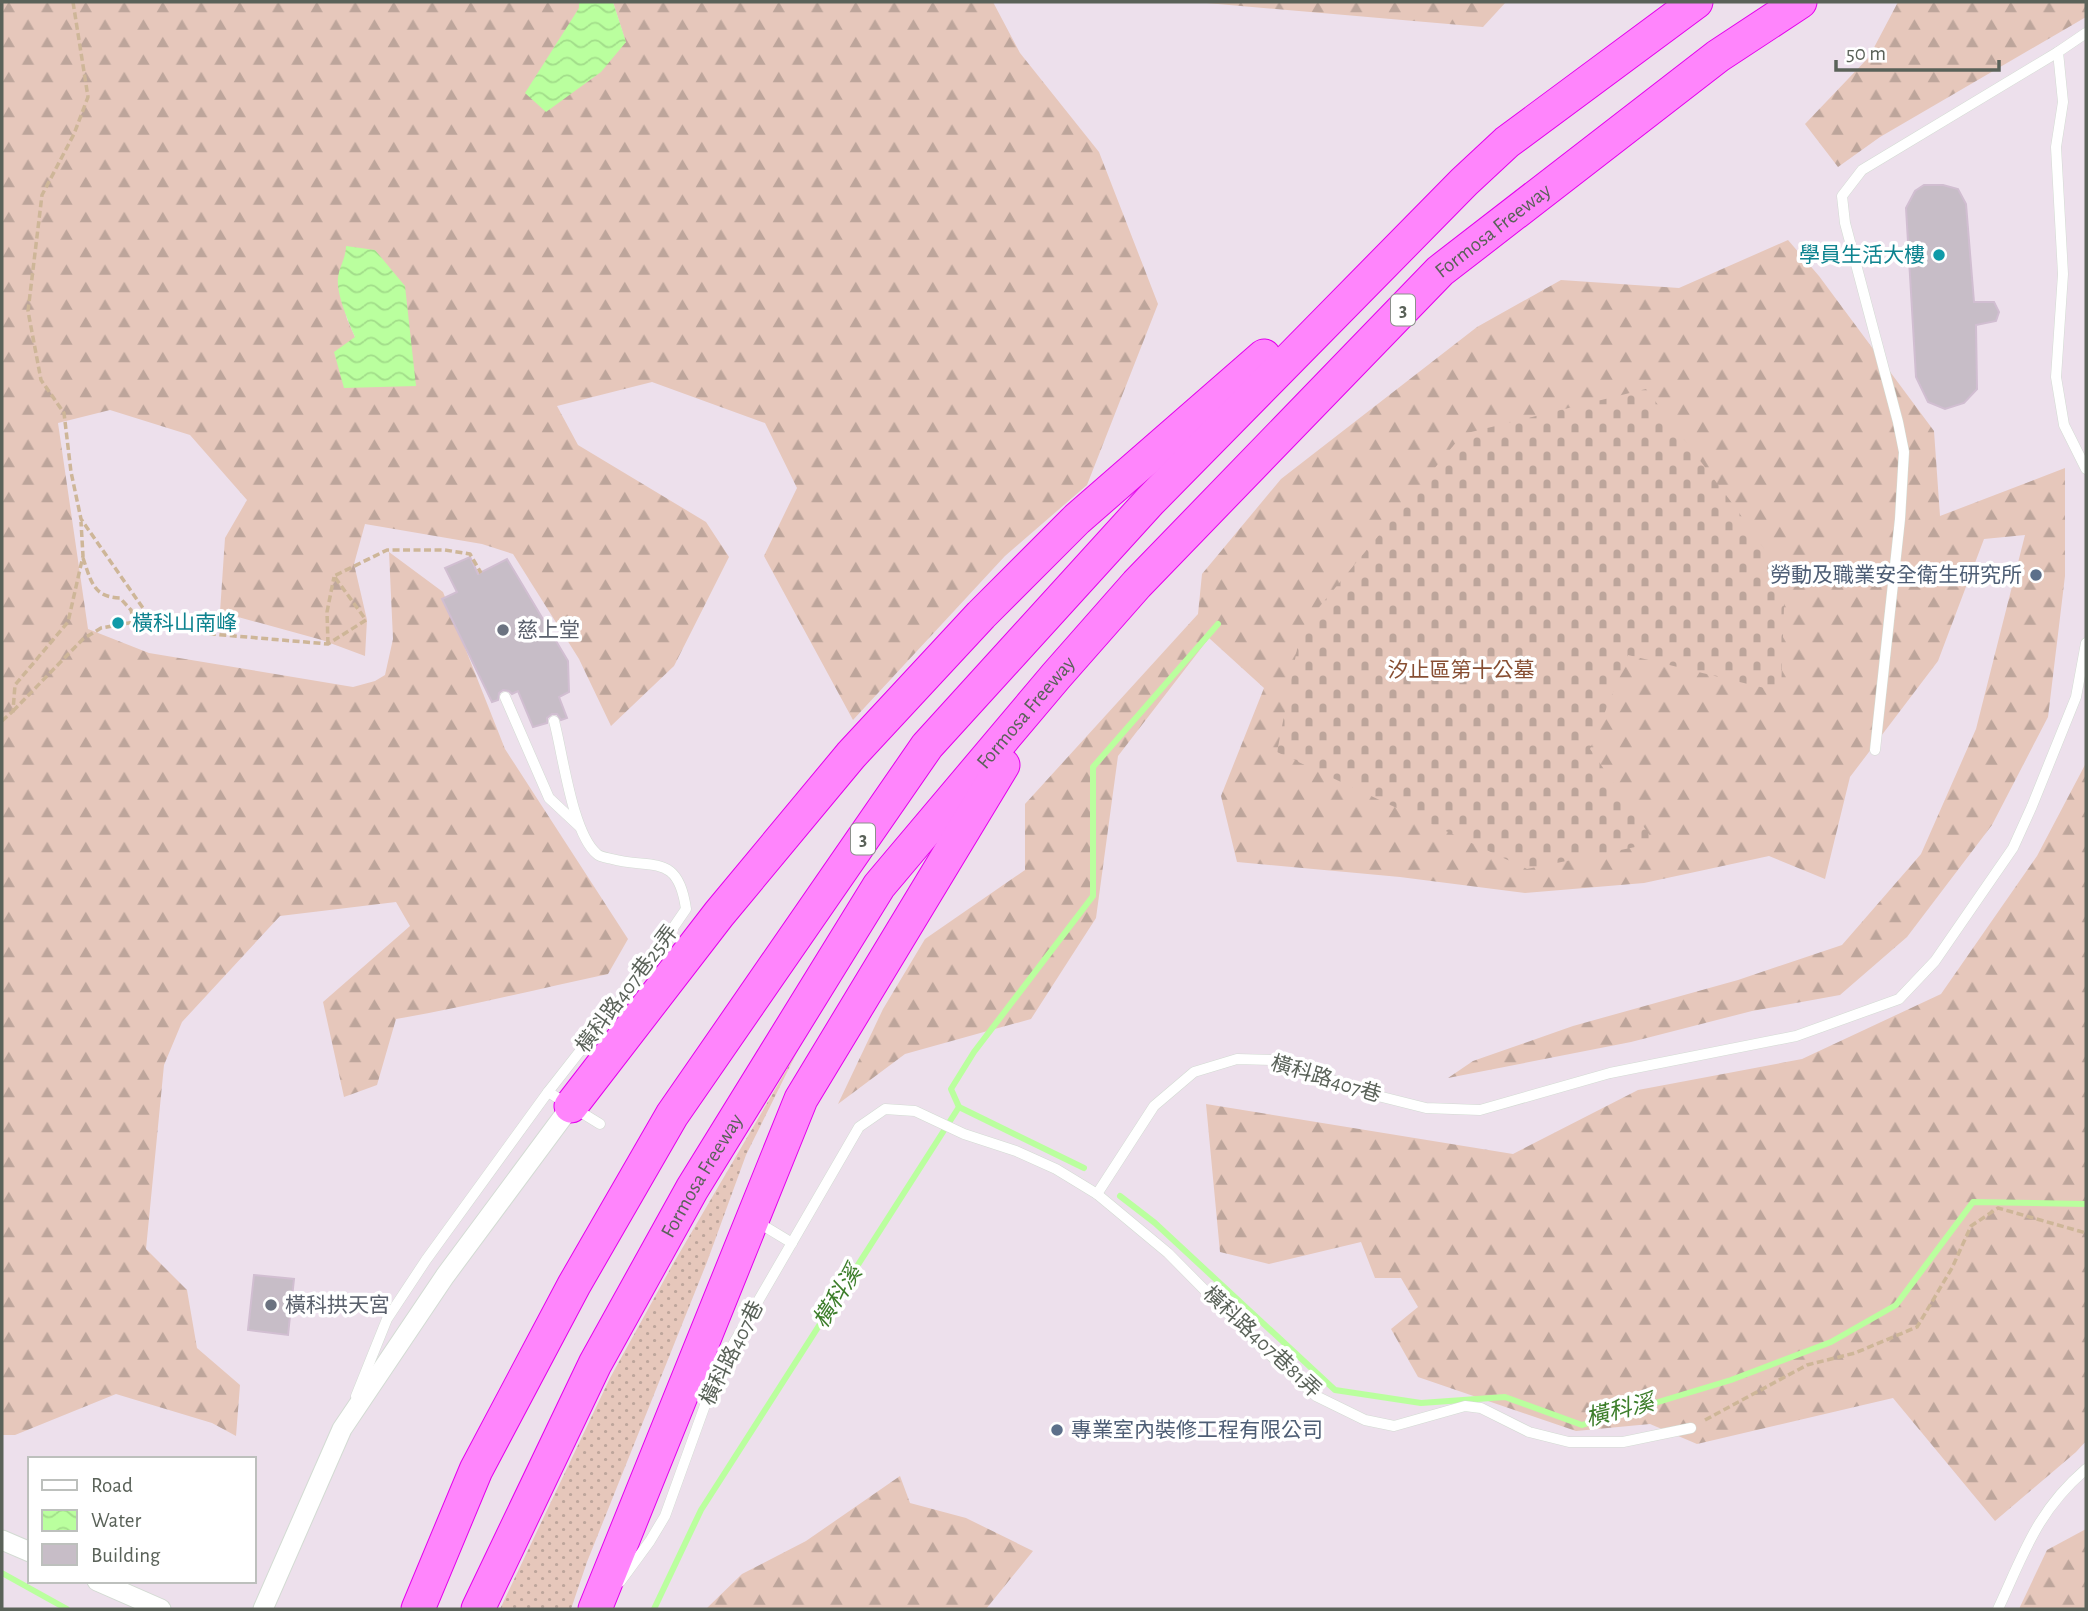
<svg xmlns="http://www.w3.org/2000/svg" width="2088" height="1611" font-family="'Alegreya Sans','Noto Sans TC',sans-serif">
	<defs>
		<pattern id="grass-dots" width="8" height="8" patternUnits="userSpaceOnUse" patternTransform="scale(1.75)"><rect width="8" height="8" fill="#e6c7bb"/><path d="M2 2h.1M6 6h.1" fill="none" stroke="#bda59b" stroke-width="1.8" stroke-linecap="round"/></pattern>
		<pattern id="forest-firs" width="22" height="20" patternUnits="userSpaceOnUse" patternTransform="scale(1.75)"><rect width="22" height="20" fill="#e6c7bb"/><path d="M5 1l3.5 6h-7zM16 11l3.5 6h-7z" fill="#bda59b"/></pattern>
		<pattern id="cemetery-stones" width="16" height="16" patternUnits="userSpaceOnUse" patternTransform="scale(1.75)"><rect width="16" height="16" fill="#e6c7bb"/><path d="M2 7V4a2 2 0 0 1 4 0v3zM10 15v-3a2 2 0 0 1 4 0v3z" fill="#bda59b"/></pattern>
		<pattern id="water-waves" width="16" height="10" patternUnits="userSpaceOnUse" patternTransform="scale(1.75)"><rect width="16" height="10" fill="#baff9e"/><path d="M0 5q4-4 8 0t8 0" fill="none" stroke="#a2dd8a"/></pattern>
	</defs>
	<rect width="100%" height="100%" fill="#ede0ec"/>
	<!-- grass -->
	<polygon fill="url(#grass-dots)" points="797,1052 746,1155 707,1262 587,1562 571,1609 500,1609 610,1378 673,1264"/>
	<!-- forest -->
	<g fill="url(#forest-firs)" fill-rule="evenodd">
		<path d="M2,2H579V8L626,43L613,2H993L1020,53L1099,152L1158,304L1087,485L1005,556L853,720L764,556L797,488L765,423L652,382L557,406L578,445L706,522L729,557L674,666L611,726L579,659L513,554L482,544L365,524L354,564L367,620L365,656L322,640L220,612L225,538L247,500L190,435L110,410L58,423L88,629L149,653L353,687L375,681L385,675L393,639L389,552L443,592L505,749L628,939L608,974C537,989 467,1007 396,1019L377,1085L344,1097L323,1002L410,926L396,902L280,916L182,1022L164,1065L146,1249L187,1290L197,1348L240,1385L236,1436L212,1423L116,1394L15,1435H2ZM346,247L416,386L355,337L347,319L338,280L346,256Z"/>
		<polygon points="1195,2 1506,2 1483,27"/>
		<polygon points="1898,2 2086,2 2086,17 1880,137 1838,167 1805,124 1869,57"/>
		<polygon points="1788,240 1819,276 1934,431 1940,516 2065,468 2065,576 2048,717 1992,825 1907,937 1840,995 1752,1011 1631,1042 1448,1078 1473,1061 1573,1026 1738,980 1842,945 1921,854 1976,729 2025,535 1984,539 1938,661 1850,777 1825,879 1769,856 1644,883 1525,893 1400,877 1237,862 1221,796 1264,688 1209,638 1118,756 1096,918 1031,1019 905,1054 838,1104 883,1009 925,939 1025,870 1025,804 1198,614 1202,574 1281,479 1477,327 1561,280 1679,288"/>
		<polygon points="2086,763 2086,1441 2076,1452 1995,1521 1893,1398 1697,1444 1650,1424 1576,1431 1418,1377 1391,1329 1418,1307 1401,1278 1375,1278 1361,1242 1269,1264 1220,1252 1206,1104 1513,1154 1638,1090 1802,1059 1941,994 2037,856"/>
		<polygon points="900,1476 910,1503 966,1518 1033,1551 986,1609 706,1609 742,1574 806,1541"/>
		<polygon points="2086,1529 2086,1609 2019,1609 2047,1550"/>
	</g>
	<!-- cemetery -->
	<polygon fill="url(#cemetery-stones)" points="1646,389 1735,507 1785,579 1781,692 1628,655 1590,749 1655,843 1527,869 1277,752 1301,629 1463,434"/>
	<!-- water -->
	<g fill="url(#water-waves)">
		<polygon points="579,2 613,2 626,42 601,72 546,112 525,93 579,8"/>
		<path d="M346,246L375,250L405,286L416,386L344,388L334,352L355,337C349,323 336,294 338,278C339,267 346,258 346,246Z"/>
	</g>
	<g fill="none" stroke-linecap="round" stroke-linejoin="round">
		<!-- stream -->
		<g stroke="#baff9e" stroke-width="6">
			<polyline points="959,1107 951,1089 974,1052 1093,896 1093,767 1218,624"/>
			<polyline points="1120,1196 1155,1223 1335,1390 1421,1403 1505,1397 1582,1425 1731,1380 1831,1342 1896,1305 1973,1202 2086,1204"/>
			<polyline points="2,1573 67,1609"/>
			<polyline points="654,1609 701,1510 959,1107 1084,1168"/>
		</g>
	</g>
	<!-- building -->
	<g fill="#c7bdc7" stroke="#d1bed1" stroke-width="2">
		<polygon points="1924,185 1943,185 1958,189 1966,204 1974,302 1994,302 1999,312 1996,321 1976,325 1977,389 1964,403 1945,409 1928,402 1916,377 1906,208 1915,191"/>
		<polygon points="470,557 478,574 507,559 568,661 569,692 559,697 567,718 561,720 557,714 552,714 547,718 547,723 533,727 518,691 512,694 509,691 503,690 499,693 498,700 492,702 442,599 457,592 445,568"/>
		<polygon points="254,1275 294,1279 288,1335 248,1330"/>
	</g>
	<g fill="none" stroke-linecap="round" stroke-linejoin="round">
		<defs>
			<g id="service">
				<polyline points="2086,33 2058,52 2063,102 2056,147 2063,274 2056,377 2064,425 2086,469"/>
				<polyline points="505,697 549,798 579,826"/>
				<polyline points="1875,750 1900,519 1904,452 1898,422 1845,223 1842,196 1862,170 2058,52"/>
				<polyline points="548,1092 600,1124"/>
				<polyline points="1097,1194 1154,1106 1194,1072 1237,1059 1272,1060 1382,1097 1426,1108 1480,1110 1610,1073 1796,1036 1899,999 1935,961 2013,848 2032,806 2076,697 2086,643"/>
				<polyline points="764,1226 792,1243"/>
				<path d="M356,1396L387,1319L426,1260L548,1092L649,963L686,909C678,852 652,870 612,859C608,858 600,857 597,854C572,833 563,754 554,721"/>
				<polyline points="620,1582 650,1541 665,1516 717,1372 859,1127 885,1109 915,1111 964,1134 1016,1151 1056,1169 1097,1194 1168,1253 1259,1345 1316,1396 1365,1420 1394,1426 1465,1406 1481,1408 1529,1432 1569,1442 1623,1442 1691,1428"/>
				<path d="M1998,1609C2024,1553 2037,1511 2086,1469"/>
			</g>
			<g id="minor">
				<polyline points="2,1540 30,1552"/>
				<polyline points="97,1581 161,1609"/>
				<polyline points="263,1609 342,1429 445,1276 571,1106"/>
			</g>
			<g id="motorway">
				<polyline points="571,1106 719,914 851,755 981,615 1077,519 1264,356"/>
				<polyline points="418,1609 476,1470 574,1285 672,1115 927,746 1150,501 1464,182 1507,142 1696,2"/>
				<path id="s1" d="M478,1609L595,1364L692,1189L879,886L1056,676L1137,584L1440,271L1718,56L1800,2"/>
				<polyline points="595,1609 801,1099 1003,765"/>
			</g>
		</defs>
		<!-- service casing -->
		<use href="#service" stroke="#d3dbd3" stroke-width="11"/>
		<!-- minor casing -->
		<use href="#minor" stroke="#d3dbd3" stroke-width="21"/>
		<!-- motorway casing -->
		<use href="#motorway" stroke="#e400ed" stroke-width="35"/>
		<!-- path -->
		<g stroke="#ceb698" stroke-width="3.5" stroke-dasharray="7 3.5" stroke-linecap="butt">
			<polyline points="73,2 88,97 74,134 42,195 28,311 41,380 64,413 71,472 81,519 145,611 152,627"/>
			<path d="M83,558C91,581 93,597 120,598L131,610L134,622"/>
			<polyline points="328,644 327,612 334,577"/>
			<polyline points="13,711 83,639 101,628 134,622 152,627 212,634 328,644 366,620 334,576 387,550 445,550 470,554 481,573"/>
			<polyline points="2,721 13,711 15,685 68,622 83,556 81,522"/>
			<polyline points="1705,1420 1807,1365 1855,1353 1917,1327 1952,1268 1971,1226 1998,1208 2086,1233"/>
		</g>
		<!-- service -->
		<use href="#service" stroke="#fff" stroke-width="10"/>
		<!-- minor -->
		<use href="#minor" stroke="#fff" stroke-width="19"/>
		<!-- motorway -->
		<use href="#motorway" stroke="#ff85fc" stroke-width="33"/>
	</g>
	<!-- markers -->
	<g fill="#0f9aa8" stroke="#fff" stroke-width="2.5">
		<circle cx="1939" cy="255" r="7"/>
		<circle cx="118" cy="623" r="7"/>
	</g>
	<g fill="#5c6f8a" stroke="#fff" stroke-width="2.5">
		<circle cx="2036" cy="575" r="7"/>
		<circle cx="1057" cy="1430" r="7"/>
	</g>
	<g fill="#6b7280" stroke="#fff" stroke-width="2.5">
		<circle cx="503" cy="630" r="7"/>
		<circle cx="271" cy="1305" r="7"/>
	</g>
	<g text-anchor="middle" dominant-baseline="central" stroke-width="7" stroke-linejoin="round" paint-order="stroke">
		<!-- shield labels -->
		<g fill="#fff" stroke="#8c918b" stroke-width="2">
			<rect x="1391" y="294.5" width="24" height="31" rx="5"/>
			<rect x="851" y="823.5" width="24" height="31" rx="5"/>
		</g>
		<g font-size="19" font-weight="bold" fill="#5a6259">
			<text x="1403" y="310">3</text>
			<text x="863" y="839">3</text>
		</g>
		<!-- street labels -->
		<g font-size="21" fill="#5a6259" stroke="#fff">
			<text stroke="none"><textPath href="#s1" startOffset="1727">Formosa Freeway</textPath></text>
			<text stroke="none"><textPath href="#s1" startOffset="1055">Formosa Freeway</textPath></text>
			<text transform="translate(627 989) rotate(-53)">橫科路407巷25弄</text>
			<text transform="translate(1326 1079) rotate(17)">橫科路407巷</text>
			<text stroke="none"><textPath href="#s1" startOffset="488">Formosa Freeway</textPath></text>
			<text transform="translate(1262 1342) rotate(43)">橫科路407巷81弄</text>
			<text transform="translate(732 1353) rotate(-63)">橫科路407巷</text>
		</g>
		<!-- culture labels -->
		<g font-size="21" fill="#0d838f" stroke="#fff" text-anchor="end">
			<text x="1925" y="255">學員生活大樓</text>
			<text x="132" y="623" text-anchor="start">橫科山南峰</text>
		</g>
		<!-- service labels -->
		<g font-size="21" fill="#4e5e75" stroke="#fff" text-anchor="end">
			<text x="2022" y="575">勞動及職業安全衛生研究所</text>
			<text x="1071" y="1430" text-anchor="start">專業室內裝修工程有限公司</text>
		</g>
		<!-- worship labels -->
		<g font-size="21" fill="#5b616d" stroke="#fff" text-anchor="start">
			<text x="517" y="630">慈上堂</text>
			<text x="285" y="1305">橫科拱天宮</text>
		</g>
		<!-- park labels -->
		<g font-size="21" fill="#874e32" stroke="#fff">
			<text x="1461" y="670">汐止區第十公墓</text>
		</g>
		<!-- water labels -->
		<g font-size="23" font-style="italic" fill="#3d7e2b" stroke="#fff">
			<text transform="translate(838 1297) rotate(-57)">橫科溪</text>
			<text transform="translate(1620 1411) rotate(-14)">橫科溪</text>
		</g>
	</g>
	<!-- border -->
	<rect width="2088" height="1611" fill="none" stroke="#5a6259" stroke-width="7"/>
	<!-- legend -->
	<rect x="28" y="1457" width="228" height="126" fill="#ffffff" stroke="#bdc0bd" stroke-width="2"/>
	<rect x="42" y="1480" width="35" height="10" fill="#ffffff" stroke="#bdc0bd" stroke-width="2"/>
	<text x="91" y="1492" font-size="21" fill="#5a6259">Road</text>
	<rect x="42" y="1510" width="35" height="21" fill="url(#water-waves)" stroke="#bdc0bd" stroke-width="2"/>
	<text x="91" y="1527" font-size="21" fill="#5a6259">Water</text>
	<rect x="42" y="1544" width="35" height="21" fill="#c7bdc7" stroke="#bdc0bd" stroke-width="2"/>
	<text x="91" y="1562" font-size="21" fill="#5a6259">Building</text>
	<!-- scale -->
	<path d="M1836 60v10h163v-10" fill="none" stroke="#5a6259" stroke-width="3.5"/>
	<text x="1846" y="60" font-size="21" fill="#5a6259" stroke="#ffffff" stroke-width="5" paint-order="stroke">50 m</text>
</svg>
